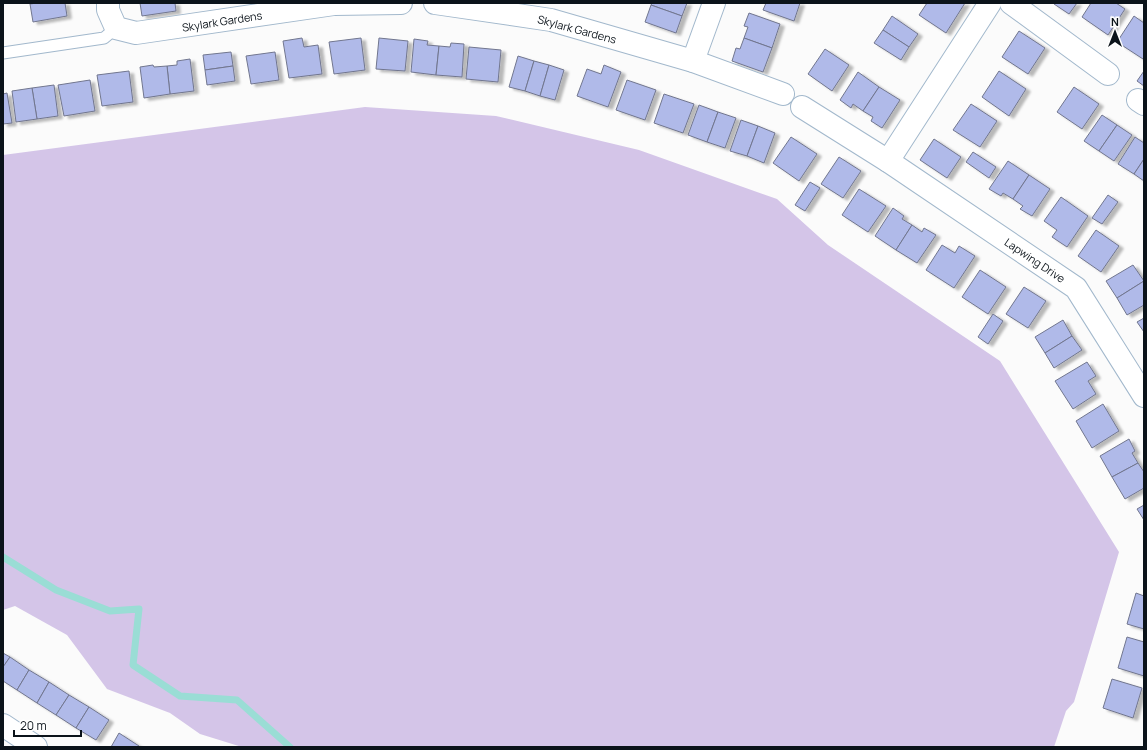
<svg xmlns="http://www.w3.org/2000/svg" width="1147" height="750" font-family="Manrope,sans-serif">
	<defs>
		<filter id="shadow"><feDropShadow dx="4.5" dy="2.5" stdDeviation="1" flood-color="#0004"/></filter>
	</defs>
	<rect width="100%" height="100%" fill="#fbfbfb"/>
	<!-- green -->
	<polygon fill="#d4c5e8" points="365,107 496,116 639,150 777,199 828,245 1000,361 1119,552 1074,702 1066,711 1054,747 242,747 200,734 170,713 107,689 67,635 15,606 3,610 3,155"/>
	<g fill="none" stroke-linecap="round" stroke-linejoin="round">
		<!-- stream -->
		<polyline stroke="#9addd5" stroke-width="7" points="3,557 56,590 110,611 139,609 133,665 180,696 237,700 290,747"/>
	</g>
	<!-- building -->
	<g fill="#b0bae9" stroke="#71768e" filter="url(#shadow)">
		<polygon points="37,3 65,3 67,16 33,22 30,4"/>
		<polygon points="140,3 175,3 176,11 142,16"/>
		<polygon points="652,3 687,3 682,16 651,5"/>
		<polygon points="766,3 800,3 794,21 763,10"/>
		<polygon points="927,3 965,3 946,33 919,15"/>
		<polygon points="1054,3 1077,3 1069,14 1054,4"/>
		<polygon points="1091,3 1116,3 1125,9 1108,35 1082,17"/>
		<polygon points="651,5 682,16 676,33 645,22"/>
		<polygon points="749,13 780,24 772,48 744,38 748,27 744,26"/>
		<polygon points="892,16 918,34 909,47 883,30"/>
		<polygon points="1134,16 1144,23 1144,57 1143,59 1117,42"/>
		<polygon points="883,30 909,47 901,60 874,43"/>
		<polygon points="1019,31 1045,48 1028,74 1002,57"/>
		<polygon points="302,38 304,47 318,45 322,74 289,78 283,41"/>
		<polygon points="361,38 365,70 334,74 329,42"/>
		<polygon points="379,38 408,41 405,71 376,69"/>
		<polygon points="744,38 772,48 763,72 732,61 736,48 740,49"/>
		<polygon points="414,39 428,41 427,45 439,46 436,75 411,72"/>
		<polygon points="451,43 464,44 462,77 436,75 439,46 450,47"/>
		<polygon points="469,47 501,50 498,82 466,79"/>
		<polygon points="825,49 849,65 832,91 808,74"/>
		<polygon points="231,52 233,66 205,70 203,55"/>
		<polygon points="275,52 279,80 251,84 246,56"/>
		<polygon points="518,56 534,61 525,91 509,87"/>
		<polygon points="190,59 194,91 170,94 167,66 177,65 177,61"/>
		<polygon points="534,61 549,65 540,96 525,91"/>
		<polygon points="153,65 154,67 167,66 170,94 144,98 140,67"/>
		<polygon points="549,65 564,70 555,100 540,96"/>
		<polygon points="604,65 621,72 608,107 577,96 587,69 601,74"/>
		<polygon points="233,66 235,81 207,85 205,70"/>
		<polygon points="129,71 133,102 102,106 97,75"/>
		<polygon points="999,71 1026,89 1009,116 982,97"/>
		<polygon points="1144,71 1144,86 1137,81"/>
		<polygon points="858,72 879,87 863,111 853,104 851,108 840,100"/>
		<polygon points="90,80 95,111 64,116 58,85"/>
		<polygon points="627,80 656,90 645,120 616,110"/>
		<polygon points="54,85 58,116 37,119 32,88"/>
		<polygon points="879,87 900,100 882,128 871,121 873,117 863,111"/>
		<polygon points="1074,87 1099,104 1082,129 1057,112"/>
		<polygon points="32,88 37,119 16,122 12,91"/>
		<polygon points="7,93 12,123 3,124 3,94"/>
		<polygon points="664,94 694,104 683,133 654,123"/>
		<polygon points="971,104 997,121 980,147 953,130"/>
		<polygon points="699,105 718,112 707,142 688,135"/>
		<polygon points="718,112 736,118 725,148 707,142"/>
		<polygon points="1102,115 1117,125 1099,151 1084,141"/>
		<polygon points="741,120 758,126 747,156 730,151"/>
		<polygon points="1117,125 1132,135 1114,161 1099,151"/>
		<polygon points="758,126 775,133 764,163 747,156"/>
		<polygon points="791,137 817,154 799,181 773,163"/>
		<polygon points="1135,137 1144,143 1144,159 1134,174 1118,164"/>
		<polygon points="934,139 961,157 947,178 920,160"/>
		<polygon points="973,152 996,167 989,178 966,162"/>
		<polygon points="839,157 861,171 843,198 821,184"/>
		<polygon points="1144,159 1144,181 1134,174"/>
		<polygon points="1008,161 1029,175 1013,199 1003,193 1001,196 989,189"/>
		<polygon points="1029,175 1050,189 1032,216 1020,209 1023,206 1013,199"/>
		<polygon points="810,182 820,188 805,211 795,205"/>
		<polygon points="859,189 886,206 868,232 842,215"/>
		<polygon points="1108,195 1118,202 1102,224 1092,218"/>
		<polygon points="1061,197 1088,216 1067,247 1052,237 1057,230 1044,221"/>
		<polygon points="893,208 904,216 902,219 912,225 896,250 875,236"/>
		<polygon points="912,225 922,232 924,228 936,235 917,263 896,250"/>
		<polygon points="1096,230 1119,246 1101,272 1078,256"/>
		<polygon points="942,245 955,253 959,246 975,256 954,288 926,270"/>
		<polygon points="1133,265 1144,281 1117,298 1106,281"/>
		<polygon points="980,270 1006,287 988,314 962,297"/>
		<polygon points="1144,281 1144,305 1127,315 1117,298"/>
		<polygon points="1024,287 1046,301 1028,328 1006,314"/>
		<polygon points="993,314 1003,321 988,344 978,337"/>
		<polygon points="1144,318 1144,332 1137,322"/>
		<polygon points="1063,320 1072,336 1045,353 1035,337"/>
		<polygon points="1072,336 1082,350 1054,368 1045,353"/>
		<polygon points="1087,362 1096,376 1088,381 1096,394 1073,409 1055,381"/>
		<polygon points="1103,404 1119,431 1092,448 1076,421"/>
		<polygon points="1129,439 1135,451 1132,453 1138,463 1112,477 1100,456"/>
		<polygon points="1138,463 1144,472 1144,488 1125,499 1112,477"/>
		<polygon points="1144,505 1144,520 1137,509"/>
		<polygon points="1136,593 1144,596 1144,629 1127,624"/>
		<polygon points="1127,637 1144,642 1144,676 1118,668"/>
		<polygon points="3,653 10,657 3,667"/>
		<polygon points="10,657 29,670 17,690 3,681 3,667"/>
		<polygon points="29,670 49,682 37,703 17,690"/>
		<polygon points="1112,679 1142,688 1133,718 1103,708"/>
		<polygon points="49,682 69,695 56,715 37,703"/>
		<polygon points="69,695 89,707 76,728 56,715"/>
		<polygon points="89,707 109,720 96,740 76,728"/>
		<polygon points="119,733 139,746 138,747 111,747"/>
	</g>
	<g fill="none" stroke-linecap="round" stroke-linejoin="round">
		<defs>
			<polyline id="lane" points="3,53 104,38 116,28"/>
			<g id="street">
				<polyline points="108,3 108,10 116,28 136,33 334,4 401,3"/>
				<polyline points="435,3 551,20 693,61 783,94"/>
				<polyline points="990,3 888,161 1076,288 1144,396"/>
				<polyline points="1011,3 1108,74"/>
				<polyline points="693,61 714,3"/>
				<polyline points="1138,100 1144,104"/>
				<polyline points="802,107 888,161"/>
				<polyline points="3,725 36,747"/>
			</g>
		</defs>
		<!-- lane casing -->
		<use href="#lane" stroke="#a2b8cc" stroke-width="13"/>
		<!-- street casing -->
		<use href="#street" stroke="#a2b8cc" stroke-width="24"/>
		<!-- lane -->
		<use href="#lane" stroke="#fff" stroke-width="11"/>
		<!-- street -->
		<use href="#street" stroke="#fff" stroke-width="22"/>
	</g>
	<g text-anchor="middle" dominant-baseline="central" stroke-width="3.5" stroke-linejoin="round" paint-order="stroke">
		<!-- street labels -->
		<g font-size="11" fill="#0b131a" stroke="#fff">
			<text transform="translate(222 21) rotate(-9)">Skylark Gardens</text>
			<text transform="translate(577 29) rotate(15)">Skylark Gardens</text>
			<text transform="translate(1035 260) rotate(34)">Lapwing Drive</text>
		</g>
	</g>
	<!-- border -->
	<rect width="1147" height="750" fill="none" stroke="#0b131a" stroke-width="8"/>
	<!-- north arrow -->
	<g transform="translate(1115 32)" stroke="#ffffff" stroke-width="3" paint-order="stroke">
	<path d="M0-3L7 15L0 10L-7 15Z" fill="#0b131a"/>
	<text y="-6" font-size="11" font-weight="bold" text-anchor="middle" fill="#0b131a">N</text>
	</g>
	<!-- scale -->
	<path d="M14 730v6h67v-6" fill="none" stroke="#0b131a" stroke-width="2"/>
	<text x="20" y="730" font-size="12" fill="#0b131a" stroke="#ffffff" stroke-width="3" paint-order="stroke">20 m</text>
</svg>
